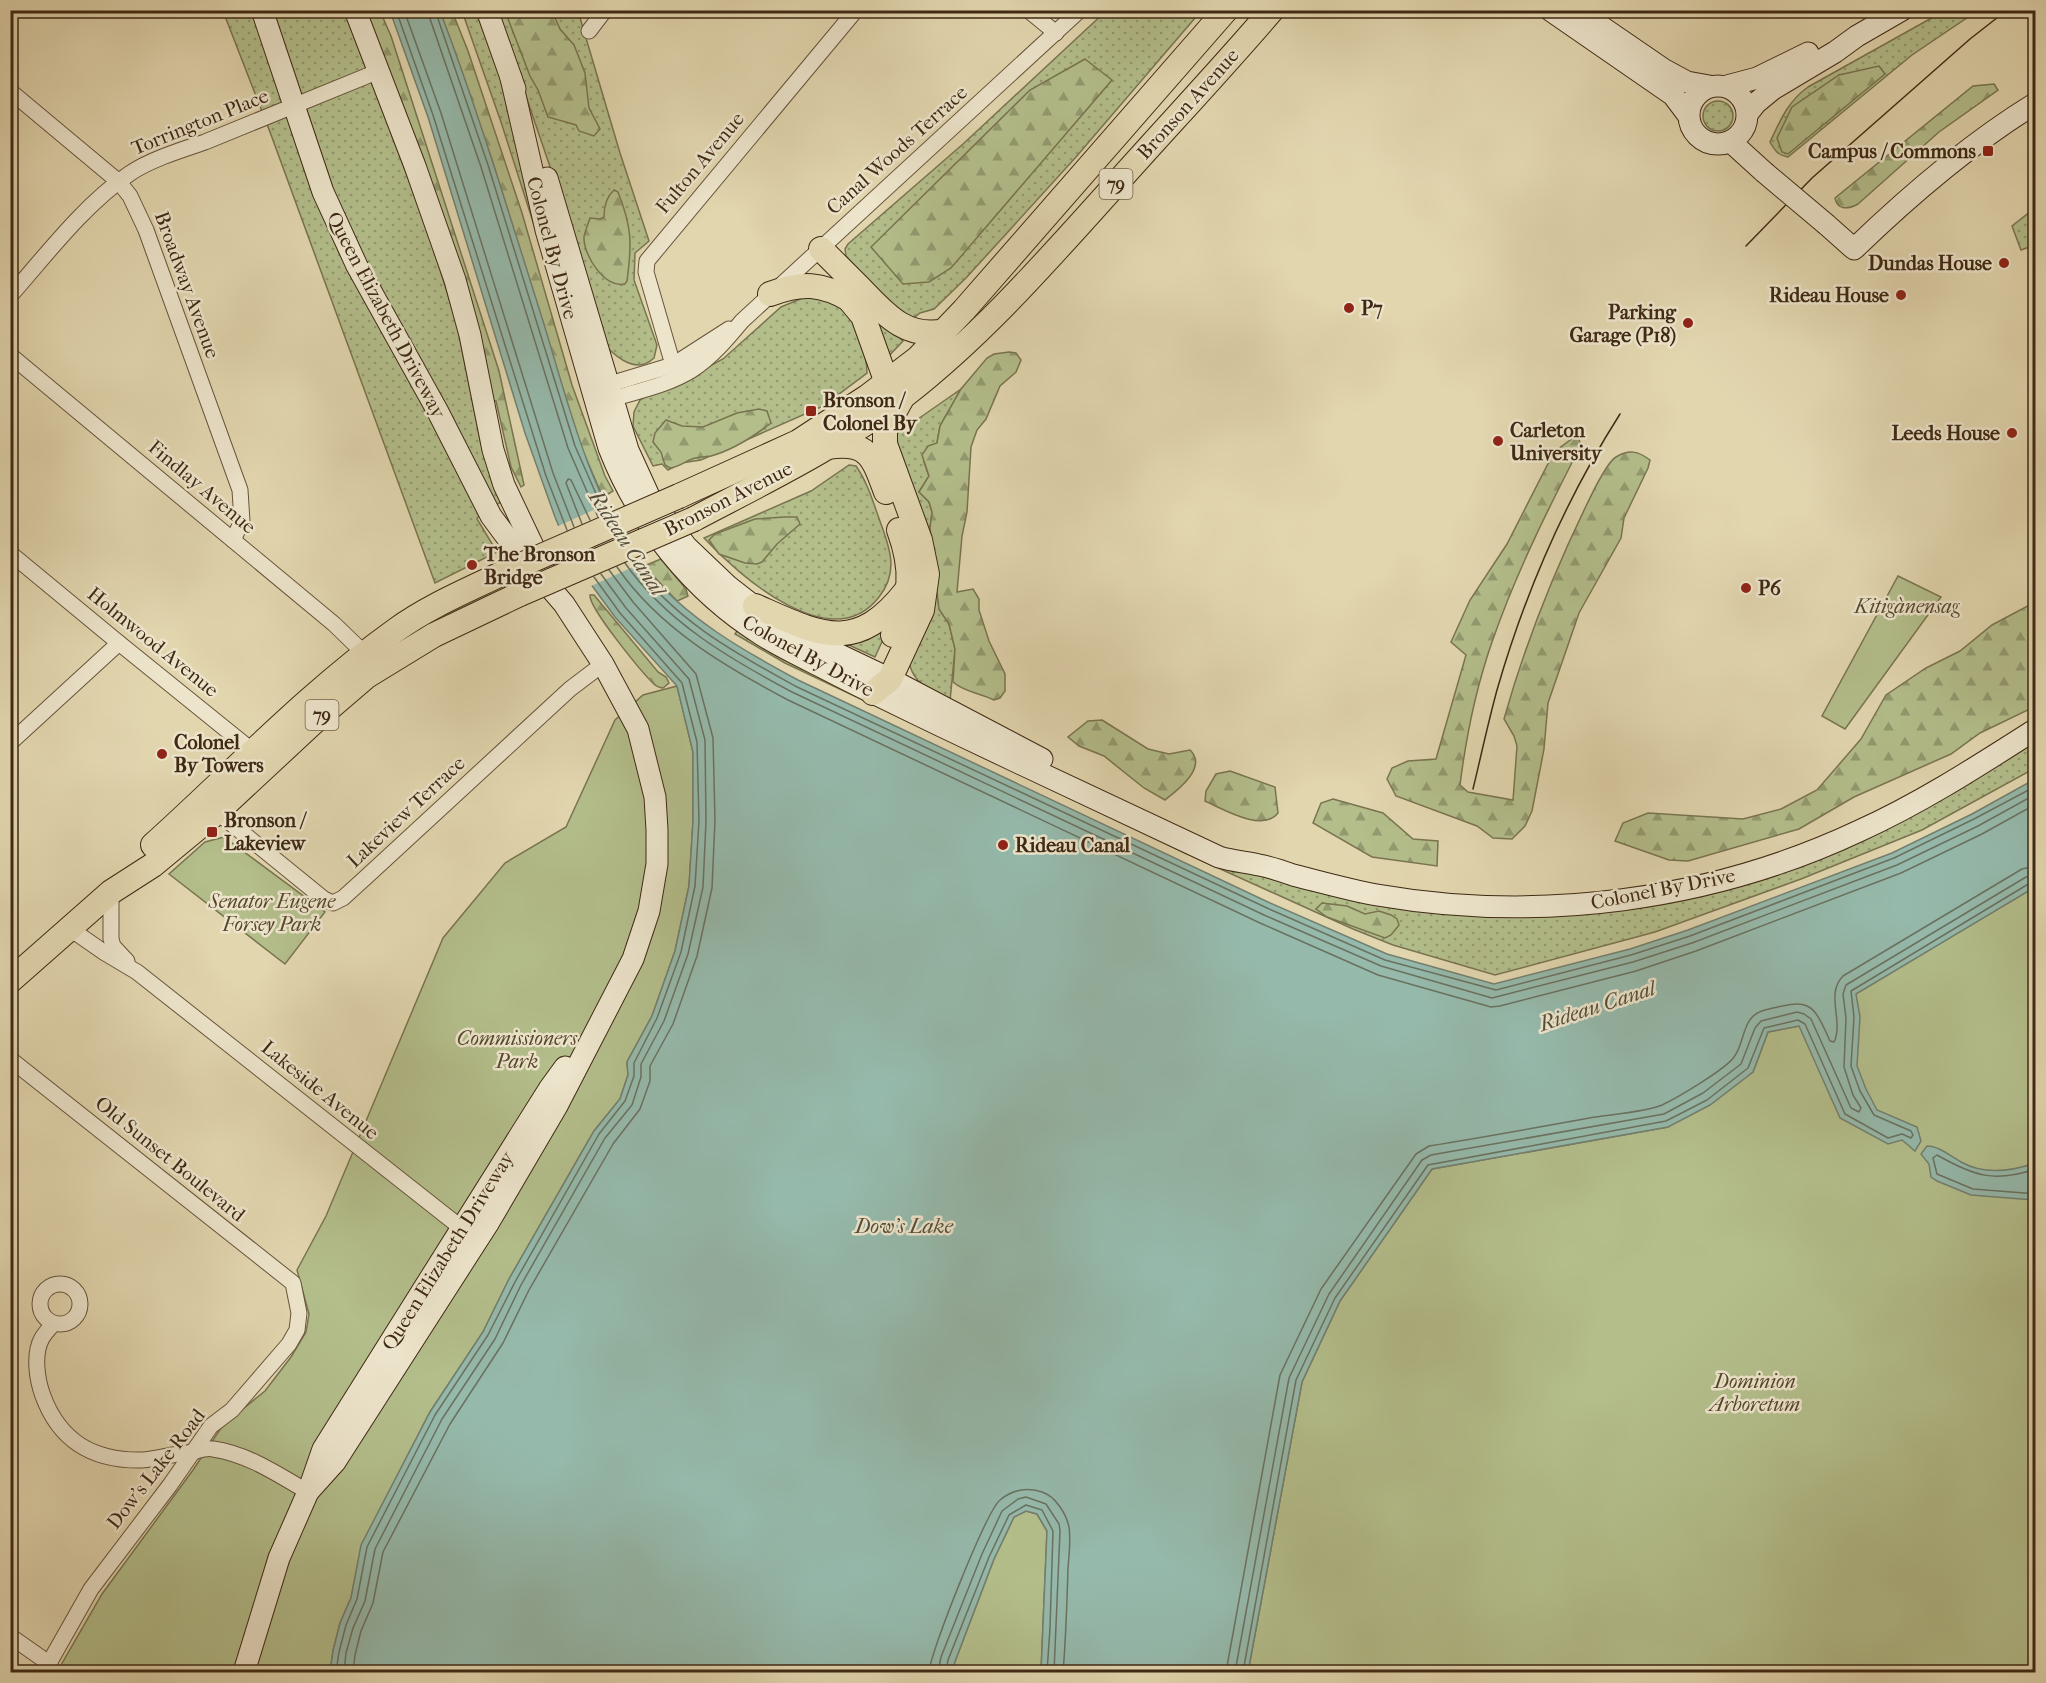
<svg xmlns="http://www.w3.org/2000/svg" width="2046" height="1683" font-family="'IM FELL French Canon',serif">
	<defs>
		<pattern id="grass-dots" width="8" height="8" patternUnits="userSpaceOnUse" patternTransform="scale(1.5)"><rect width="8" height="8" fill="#b3be8b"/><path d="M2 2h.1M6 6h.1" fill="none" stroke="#939a70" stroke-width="1.8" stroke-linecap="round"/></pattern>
		<pattern id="forest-firs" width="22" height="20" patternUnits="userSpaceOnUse" patternTransform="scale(1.5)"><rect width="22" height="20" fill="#b3be8b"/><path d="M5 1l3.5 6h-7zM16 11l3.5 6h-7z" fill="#939a70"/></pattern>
	</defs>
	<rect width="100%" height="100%" fill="#e2d6af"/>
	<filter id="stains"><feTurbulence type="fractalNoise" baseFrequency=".00333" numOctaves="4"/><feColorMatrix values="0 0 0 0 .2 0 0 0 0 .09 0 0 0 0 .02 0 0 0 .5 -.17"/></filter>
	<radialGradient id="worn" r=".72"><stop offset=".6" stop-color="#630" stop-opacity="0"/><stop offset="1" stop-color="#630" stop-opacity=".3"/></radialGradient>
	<!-- grass -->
	<g fill="url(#grass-dots)" stroke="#797450" stroke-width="1.5">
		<polygon points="223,11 253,11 402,360 479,515 477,519 497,552 435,583 270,132"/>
		<polygon points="269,11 346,11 431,240 457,325 481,444 501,502 496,505 358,250 329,188"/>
		<polygon points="462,11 476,11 502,83 542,250 501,122"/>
		<path d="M497,11H578L620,153L649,241L635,253L634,280L657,345L654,358C637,374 618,359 605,345L561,199Z"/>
		<polygon points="1106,11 1201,11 1076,157 966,278 934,309 920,313 910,321 901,318 846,256 845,249 848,244 963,144"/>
		<path d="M1944,11H1977L1912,55L1788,157C1778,155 1775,151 1770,142C1780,121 1788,101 1808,87Z"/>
		<circle cx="1718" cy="116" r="15"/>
		<polygon points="2035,208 2035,245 2021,250 2012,226"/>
		<path d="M805,297C817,297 833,299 842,307C856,318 867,356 867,373L823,406L701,460L681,463L668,470L662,464L653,466L633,426L634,412L640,400L656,390L684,380L723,359L781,307Z"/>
		<polygon points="867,306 903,341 885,360"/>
		<path d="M961,389L940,426L937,443L924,462L929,476L919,492L929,502L932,512L930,528L939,609L949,624L955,649L950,701C933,691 916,686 910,666L895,435Z"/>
		<path d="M849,465L856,466C868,483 874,505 881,524C891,551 898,573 879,597C832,658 739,576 704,538L811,491Z"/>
		<polygon points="895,613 875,657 840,641"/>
		<polygon points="740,626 1250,873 1307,889 1383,906 1463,915 1555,915 1655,905 1732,887 2035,739 2035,768 1922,830 1801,879 1655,932 1495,975 1393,945 1353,929 1183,852 785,663 735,634"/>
	</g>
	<!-- forest -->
	<g fill="url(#forest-firs)" stroke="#797450" stroke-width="1.5">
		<polygon points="361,11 380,11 391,36 499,371 524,485 521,487 511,467 496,401 488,400"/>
		<polygon points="440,11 452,11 468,51 522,213 572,385 605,476 613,491 605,496 601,493 580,444 493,163"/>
		<polygon points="505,11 552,11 560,29 574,45 585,73 589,108 600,129 594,136 579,131 576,125 548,117 538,90 530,76"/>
		<polygon points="1085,59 1112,80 951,268 929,282 903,284 871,247 1030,90"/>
		<polygon points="1879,66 1885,74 1788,154 1782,152 1777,138 1792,107 1839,75"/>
		<path d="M1994,84L1998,90L1939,132L1858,204C1849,209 1837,211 1835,198L1973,86Z"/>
		<path d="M614,190L618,192C632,227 632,244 627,281L625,284C605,289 583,255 584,237C585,231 588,224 590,218L600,219L604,217C604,207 606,197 614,190Z"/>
		<path d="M1009,352L1016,353L1021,360L1016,372L1000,386L986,419L977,430L971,447L967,512L962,536L957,592L973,589L979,599V610L989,641L1005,674V691L1000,698L994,700C980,693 964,692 953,682L955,649L949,624L939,609L930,528L932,512L929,502L919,492L929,476L922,455L928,446L937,443L940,426L961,389L987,358L994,354Z"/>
		<path d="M759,409L767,411L771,423C753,437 733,450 711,456C705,457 698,457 692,459C684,462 679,467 670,468L665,465L661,452L653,442L655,433L666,420L682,426L703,427L737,413Z"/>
		<path d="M1577,435L1581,445C1548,509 1516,573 1492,642C1476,688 1466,737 1460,785L1468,792L1513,800L1517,746L1514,736L1504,719C1525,644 1553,574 1587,504C1593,492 1606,463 1616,457C1629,449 1638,451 1650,460L1648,468L1624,518L1621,538L1579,613L1548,703L1544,749L1532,811L1525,826L1512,839L1493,838L1477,826L1396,796L1387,779L1392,768L1408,761L1436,759L1466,655L1451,642L1470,600L1507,544L1554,452Z"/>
		<polygon points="785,517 797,517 800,524 777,544 762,562 757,564 745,563 719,554 709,540 715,534 755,519"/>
		<polygon points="661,559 686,589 688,596 677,601 644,566"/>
		<path d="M590,595H594L658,672L666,677L669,683L663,688C659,687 659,688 655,685C643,674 588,607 590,595Z"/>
		<polygon points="2035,602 2035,704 2030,709 1980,733 1951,754 1854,797 1799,829 1688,861 1669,860 1615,841 1623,823 1648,813 1743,819 1781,809 1817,790 1861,739 1886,695 1926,668 1960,651 1992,625"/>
		<path d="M1102,720L1148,749L1169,754L1190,750C1208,767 1178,790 1165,800L1144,788L1104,756L1079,746L1068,737L1088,721Z"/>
		<path d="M1230,771L1275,787L1278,813C1263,833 1223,809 1205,801L1206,791L1216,774Z"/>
		<polygon points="1333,799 1383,813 1413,839 1438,841 1437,866 1372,857 1313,823 1321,803"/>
		<polygon points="1322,903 1347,906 1365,914 1379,911 1391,915 1397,919 1399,925 1391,935 1385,938 1327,917 1316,909"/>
	</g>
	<!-- green -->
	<g fill="#b3be8b" stroke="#797450" stroke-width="1.5">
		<polygon points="1898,576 1941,597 1845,729 1822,716"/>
		<polygon points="677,686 693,752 693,821 689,886 675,951 652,1016 627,1062 628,1075 620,1099 594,1131 509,1279 483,1332 430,1412 362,1545 351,1598 340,1623 333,1651 330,1672 57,1672 102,1594 193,1470 223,1425 265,1391 291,1357 306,1332 309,1314 297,1270 326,1216 443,938 505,863 566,827 615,720 643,695"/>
		<polygon points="224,837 325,912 285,964 169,874 205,842"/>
		<polygon points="2035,887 2035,1672 1248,1672 1302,1382 1340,1301 1432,1169 1668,1127 1753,1072 1768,1032 1799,1026"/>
		<polygon points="1026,1511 1037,1514 1047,1531 1041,1672 951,1672 994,1559 1014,1517"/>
	</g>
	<!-- water -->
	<g fill="#95b9ab" stroke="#737f6f" stroke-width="1.5">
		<path d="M390,11H440C479,113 510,217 543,321C568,402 591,502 645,568C686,618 742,650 798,680L1270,903L1387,954L1494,984L1630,949L1688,930L1892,853L1972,814L2035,779V887L1856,994L1860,1017L1857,1066L1866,1089L1877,1110L1917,1127L1921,1141L1915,1151L1902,1140L1888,1144L1840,1118L1799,1026L1768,1032L1753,1072L1710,1105L1668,1127L1432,1169L1340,1301L1302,1382L1248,1672H1041L1047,1531L1037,1514L1026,1511L1014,1517L994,1559L951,1672H330L333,1651L340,1623L351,1598L361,1545L430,1412L483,1332L509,1279L594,1131L620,1099L628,1075L627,1062L652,1016L675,951L689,886L693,821V752L677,686L615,617L593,587L571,555L555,517L525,433L428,117Z"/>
		<path d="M1927,1146C1939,1146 1950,1156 1961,1162C1984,1175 2012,1171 2035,1163V1200L1971,1195L1937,1181L1931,1177L1929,1164L1921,1154Z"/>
	</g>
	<!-- pier -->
	<polygon fill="#e2d6af" points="609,503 624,533 644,562 589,587 569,557 556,527"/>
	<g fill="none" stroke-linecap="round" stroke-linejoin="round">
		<!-- shore -->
		<g stroke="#6a7160" stroke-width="1.5">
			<polyline points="396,10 433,115 546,476 567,530"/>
			<polyline points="404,10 441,113 553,473 574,527"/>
			<polyline points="427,10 481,167 568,448 598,517"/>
			<polyline points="435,10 488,165 575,446 605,514"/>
			<polyline points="582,524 566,483 568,479 571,480 590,520"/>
			<path d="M632,560C671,618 735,653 795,686L1267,908L1385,960L1496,990L1631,955L1690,936L1894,858L1974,819L2036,786"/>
			<path d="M625,563C666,622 730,659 792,692L1264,915L1381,966L1492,998L1633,962L1692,943L1897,865L1978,826L2036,794"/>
			<path d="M617,567C659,628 724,666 788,700L1260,923L1378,975L1491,1007L1500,1006L1636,971L1696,951L1901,873L1982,834L2036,804"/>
			<path d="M2036,1169C1994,1183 1974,1176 1937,1155L1933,1158L1937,1174L1973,1189L2036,1194"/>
			<polyline points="336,1672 339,1652 346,1625 357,1599 367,1547 435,1415 488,1335 515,1282 599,1134 625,1101 634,1076 634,1063 657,1018 681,952 695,886 699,821 697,742 682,683 620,613 594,577"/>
			<polyline points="344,1672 346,1653 353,1628 365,1601 375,1549 442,1419 495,1339 521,1285 605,1138 632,1105 641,1077 641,1064 664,1021 688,954 703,887 706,821 705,740 689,679 626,608 601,574"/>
			<polyline points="353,1672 355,1655 361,1631 373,1603 383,1552 450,1424 503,1343 529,1290 613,1144 640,1109 650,1081 650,1066 673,1024 697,956 712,888 715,820 713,738 696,674 633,602 609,570"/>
			<path d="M929,1672C930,1653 986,1512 1000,1500C1013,1489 1026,1487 1042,1492C1055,1496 1066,1513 1069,1527C1071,1539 1069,1555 1068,1568C1067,1603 1066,1638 1063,1672"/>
			<polyline points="938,1672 941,1657 982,1554 1002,1511 1018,1499 1026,1497 1046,1504 1059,1524 1060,1531 1054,1672"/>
			<polyline points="946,1672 948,1660 989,1557 1009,1515 1026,1505 1042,1510 1053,1531 1050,1628 1047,1672"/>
			<path d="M1226,1672L1280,1375L1321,1289L1416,1154L1429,1146C1484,1137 1540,1127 1595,1117C1614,1114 1646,1112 1662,1105C1677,1098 1726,1069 1734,1057C1746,1041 1741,1016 1765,1010C1809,999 1812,1000 1830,1041L1834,1042C1844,1021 1825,994 1843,976L2022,869L2036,866"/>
			<polyline points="1235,1672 1289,1378 1329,1294 1422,1160 1431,1155 1664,1114 1703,1093 1741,1064 1755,1028 1761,1021 1797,1012 1804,1014 1811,1019 1851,1108 1859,1112 1861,1108 1853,1095 1844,1067 1846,1018 1843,994 1846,985 2026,877 2036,875"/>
			<polyline points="1243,1672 1296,1380 1335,1298 1428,1165 1666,1121 1707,1100 1748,1068 1764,1028 1798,1020 1805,1024 1845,1114 1888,1138 1902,1134 1911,1138 1913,1135 1911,1131 1874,1115 1860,1091 1851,1066 1854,1017 1851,991 2030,883 2036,883"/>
		</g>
		<defs>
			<g id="street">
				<polyline points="1028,10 1056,33"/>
				<polyline points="589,31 605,10"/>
				<polyline points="10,91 119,182 130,196 146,230 240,490 242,521 233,540"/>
				<path d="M10,296C47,254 83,206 129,174C149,160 181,150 205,142L379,71"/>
				<polyline points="10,355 334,624 365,654"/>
				<polyline points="673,365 646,272 647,261 856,10"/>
				<polyline points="601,390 607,385 673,365 729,329"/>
				<path d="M605,398L612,399C638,391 668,385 692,370C712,357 727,339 742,321L1080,10"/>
				<polyline points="10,553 119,643 260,757"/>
				<polyline points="10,743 119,643"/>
				<polyline points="212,808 324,899 333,903 343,898 364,879 570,689 603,664"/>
				<polyline points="111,892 111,939 113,946 127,961"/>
				<polyline points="69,928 105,953 137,972 469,1234"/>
				<polyline points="10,1059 293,1283 299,1313 297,1330 289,1344 232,1410 211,1426 170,1485 91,1589 44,1672"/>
				<circle cx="60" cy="1304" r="20"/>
				<path d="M53,1324C50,1328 45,1333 42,1338C33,1354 37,1380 43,1396C60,1442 94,1461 142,1460C157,1459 172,1454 187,1453C195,1452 205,1447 213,1449C248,1454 279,1475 308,1492"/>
				<polyline points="10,1636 50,1664"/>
			</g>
			<g id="secondary">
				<polyline points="262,10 323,192 357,266 437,410 491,516 508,539 564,604 603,664 638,729 655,797 657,830 657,864 649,911 633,959 557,1106 489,1222 335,1462 308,1492"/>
				<polyline points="355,10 415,166 455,280 470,335 493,450 504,485 543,567"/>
				<polyline points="487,10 515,89"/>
				<polyline points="1550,10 1673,95 1688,115"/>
				<polyline points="1577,10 1663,69 1687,82 1709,86"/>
				<path d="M511,78L546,230L609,448C638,523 693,592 762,635C781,647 802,657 822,667C868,691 914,713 960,735C1046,776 1132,816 1219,857C1232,861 1245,862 1259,865C1270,867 1282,871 1293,875C1321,882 1349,890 1377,895C1539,923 1710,901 1859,831C1921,803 1978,766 2036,729"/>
				<circle cx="1718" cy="115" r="29"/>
				<polyline points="1727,86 1757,78 1808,53"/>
				<polyline points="1748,113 1756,103 1773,89 1835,52 1857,36 1902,10"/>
				<polyline points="1731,142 1764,172"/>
				<polyline points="547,178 628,450 649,496 686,546 728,586 773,621 806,639 890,679 1042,759"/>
				<path d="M1827,225L1854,249C1910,195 1969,144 2036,103"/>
				<polyline points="244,1672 279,1558 308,1492 323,1449 549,1089 565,1067"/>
			</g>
			<g id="primary">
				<path d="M821,249C834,262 848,276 861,289C886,315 906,339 945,331"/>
				<polyline points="843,292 863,316 887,383"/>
				<path d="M770,294C802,282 821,283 851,300"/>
				<path d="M828,447C869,441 873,457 886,492"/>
				<polyline points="679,496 798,442 867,397 918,358 964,310 1226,10"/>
				<path d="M694,519C766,481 841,445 905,395C981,336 1044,264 1108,193C1162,132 1219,72 1272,10"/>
				<path d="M755,606C819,634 855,656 906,591"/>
				<path d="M893,635C911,596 914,571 899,530"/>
				<polyline points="873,693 890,679 922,610 927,574 920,540 885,444 885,429 901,400"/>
				<path d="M153,845C233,773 308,693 396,630C429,606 468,590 505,572"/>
				<polyline points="10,981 111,892 153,865 217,812 318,718 367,676 434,635 520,594"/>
			</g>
		</defs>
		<!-- street casing -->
		<use href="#street" stroke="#68543b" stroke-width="17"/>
		<!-- secondary casing -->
		<use href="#secondary" stroke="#3f2914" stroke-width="23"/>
		<!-- primary casing -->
		<use href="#primary" stroke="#3f2914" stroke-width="26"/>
		<!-- street -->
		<use href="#street" stroke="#ece4cb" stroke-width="15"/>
		<!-- secondary -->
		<use href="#secondary" stroke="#ece4cb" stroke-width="21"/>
		<!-- primary -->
		<use href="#primary" stroke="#e2d6af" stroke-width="24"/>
		<!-- tram -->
		<g stroke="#3f2914" stroke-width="1.5">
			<polyline points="1746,246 1812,178 1970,39 2007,10"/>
			<path d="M1473,789C1481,756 1488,723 1497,690C1525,593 1566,499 1620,414"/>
		</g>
		<defs>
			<polyline id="secondary-bridge" points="1764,172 1827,225"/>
			<g id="primary-bridge">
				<polyline points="505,572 679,496"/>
				<polyline points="520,594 694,519"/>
			</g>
		</defs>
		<!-- secondary-bridge casing -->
		<use href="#secondary-bridge" stroke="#3f2914" stroke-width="23" stroke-linecap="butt"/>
		<!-- primary-bridge casing -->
		<use href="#primary-bridge" stroke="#3f2914" stroke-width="26" stroke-linecap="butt"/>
		<!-- secondary-bridge -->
		<use href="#secondary-bridge" stroke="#ece4cb" stroke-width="21"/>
		<!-- primary-bridge -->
		<use href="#primary-bridge" stroke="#e2d6af" stroke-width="24"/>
	</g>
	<!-- markers -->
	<g fill="#8f2418" stroke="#ece4cb" stroke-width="2">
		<rect x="1982" y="145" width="12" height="12" rx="3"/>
		<circle cx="2004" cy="263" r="6"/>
		<circle cx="1901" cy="295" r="6"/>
		<circle cx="1349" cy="308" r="6"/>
		<circle cx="1688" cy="323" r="6"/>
		<rect x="805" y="405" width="12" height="12" rx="3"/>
		<circle cx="2012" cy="433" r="6"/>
		<circle cx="1498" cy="441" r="6"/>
		<circle cx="472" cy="565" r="6"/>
		<circle cx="1746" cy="588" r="6"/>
		<circle cx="162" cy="754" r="6"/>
		<rect x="206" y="826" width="12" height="12" rx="3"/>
		<circle cx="1003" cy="845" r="6"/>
	</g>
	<g text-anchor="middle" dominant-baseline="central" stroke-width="5" stroke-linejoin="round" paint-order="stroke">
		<!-- shield labels -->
		<g fill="#ece4cb" stroke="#73614b" stroke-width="1.5">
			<rect x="1099.5" y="169" width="33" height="30" rx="4.5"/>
			<rect x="305.5" y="700" width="33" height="30" rx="4.5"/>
		</g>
		<g font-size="18" font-weight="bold" fill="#3f2914">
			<text x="1116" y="184">79</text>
			<text x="322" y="715">79</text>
		</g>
		<!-- street labels -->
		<g font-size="20" fill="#3f2914" stroke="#ece4cb">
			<text transform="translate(1188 104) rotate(-48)">Bronson Avenue</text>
			<text transform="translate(200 122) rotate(-22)">Torrington Place</text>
			<text transform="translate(897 150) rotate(-42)">Canal Woods Terrace</text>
			<text transform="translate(700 163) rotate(-50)">Fulton Avenue</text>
			<text transform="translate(552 248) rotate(75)">Colonel By Drive</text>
			<text transform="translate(187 285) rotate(70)">Broadway Avenue</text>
			<text transform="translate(386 315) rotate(62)">Queen Elizabeth Driveway</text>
			<text transform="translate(202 487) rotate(40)">Findlay Avenue</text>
			<text transform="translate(728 499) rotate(-27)">Bronson Avenue</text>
			<text transform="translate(153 642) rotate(39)">Holmwood Avenue</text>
			<text transform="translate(808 656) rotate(29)">Colonel By Drive</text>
			<text transform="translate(406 812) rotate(-43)">Lakeview Terrace</text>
			<text transform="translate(1663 889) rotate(-11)">Colonel By Drive</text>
			<text transform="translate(320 1090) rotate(39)">Lakeside Avenue</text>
			<text transform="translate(170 1159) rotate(39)">Old Sunset Boulevard</text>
			<text transform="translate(448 1251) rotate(-58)">Queen Elizabeth Driveway</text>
			<text transform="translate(156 1469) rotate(-52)">Dow's Lake Road</text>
		</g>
		<!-- poi labels -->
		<g font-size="20" font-weight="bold" fill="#3f2914" stroke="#ece4cb" text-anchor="start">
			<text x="1976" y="151" text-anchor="end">Campus / Commons</text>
			<text x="1992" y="263" text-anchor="end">Dundas House</text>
			<text x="1889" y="295" text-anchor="end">Rideau House</text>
			<text x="1361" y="308">P7</text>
			<text x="1676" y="312" text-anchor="end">Parking<tspan x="1676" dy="23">Garage (P18)</tspan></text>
			<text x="823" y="400">Bronson /<tspan x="823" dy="23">Colonel By</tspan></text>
			<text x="1510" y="430">Carleton<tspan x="1510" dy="23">University</tspan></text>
			<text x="2000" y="433" text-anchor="end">Leeds House</text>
			<text x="484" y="554">The Bronson<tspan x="484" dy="23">Bridge</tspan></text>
			<text x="1758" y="588">P6</text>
			<text x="174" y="742">Colonel<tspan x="174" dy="23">By Towers</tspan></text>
			<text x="224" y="820">Bronson /<tspan x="224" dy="23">Lakeview</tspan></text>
			<text x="1015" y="845">Rideau Canal</text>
		</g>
		<!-- park labels -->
		<g font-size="20" font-style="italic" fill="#56472c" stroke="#ece4cb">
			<text x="1907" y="606">Kitigànensag</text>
			<text x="272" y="901">Senator Eugene<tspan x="272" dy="23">Forsey Park</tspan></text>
			<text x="517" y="1038">Commissioners<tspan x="517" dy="23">Park</tspan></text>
			<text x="1755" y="1381">Dominion<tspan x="1755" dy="23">Arboretum</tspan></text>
		</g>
		<!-- water labels -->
		<g font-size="21" font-style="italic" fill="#544d3a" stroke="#ece4cb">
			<text transform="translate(627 543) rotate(57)">Rideau Canal</text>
			<text transform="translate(1597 1006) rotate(-18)">Rideau Canal</text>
			<text x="904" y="1226">Dow's Lake</text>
		</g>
	</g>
	<!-- margin -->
	<rect width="2046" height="1683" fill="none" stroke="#e2d6af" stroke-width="36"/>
	<rect x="12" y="12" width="2022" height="1659" fill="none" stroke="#3f2914" stroke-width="3"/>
	<rect x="18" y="18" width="2010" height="1647" fill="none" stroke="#3f2914" stroke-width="1.5"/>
	<rect width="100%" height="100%" filter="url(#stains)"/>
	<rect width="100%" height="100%" fill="url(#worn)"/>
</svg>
